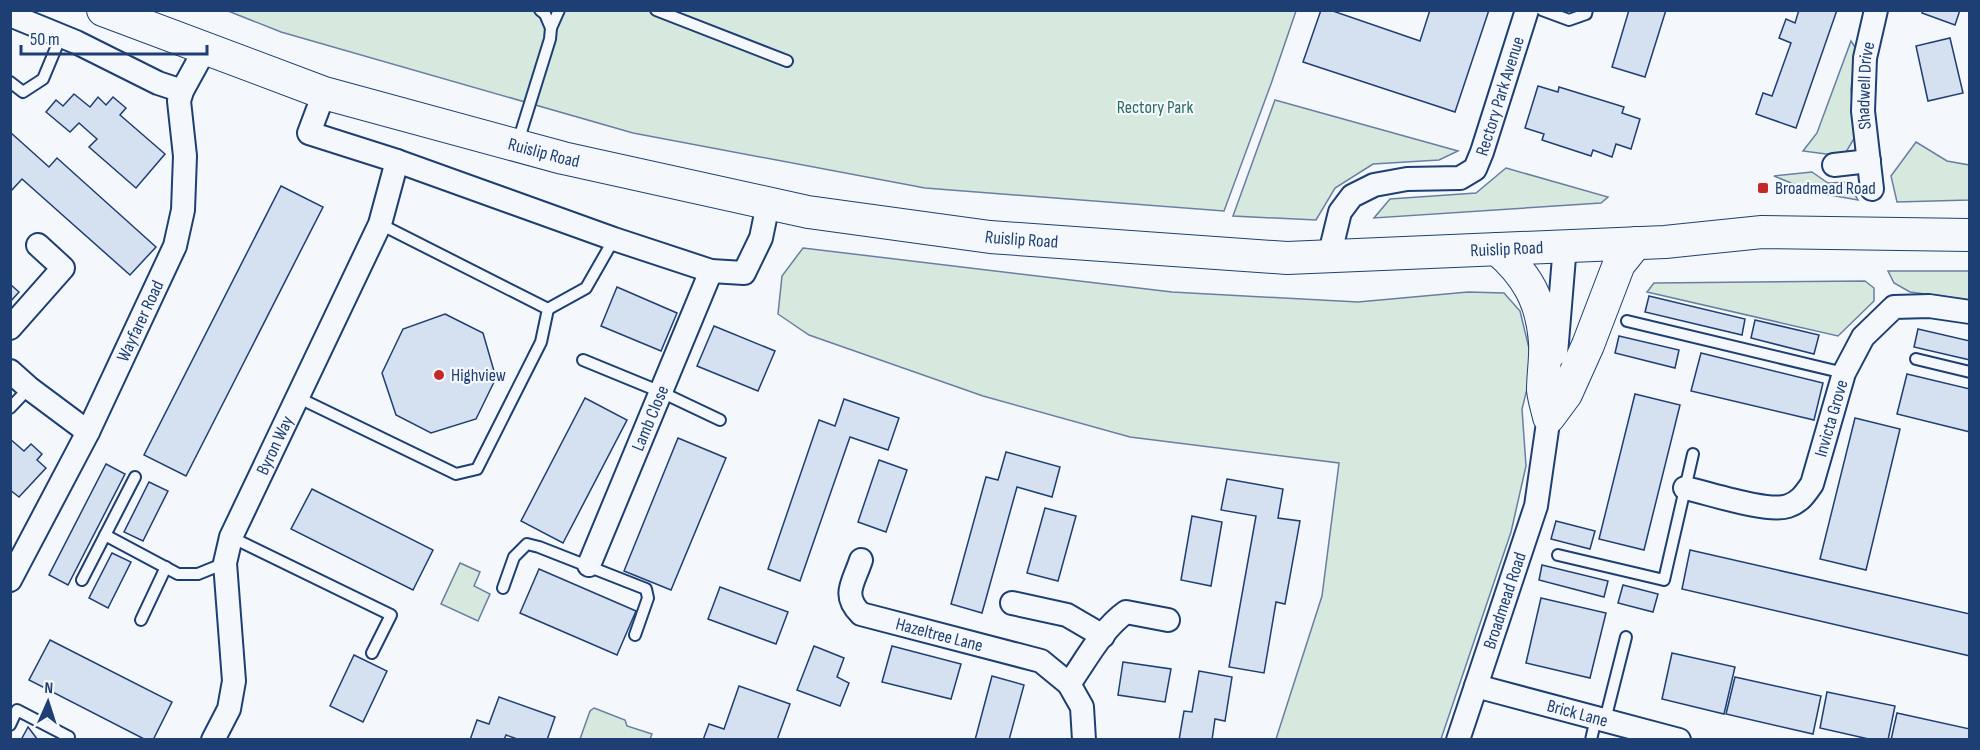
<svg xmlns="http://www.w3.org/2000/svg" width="1980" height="750" font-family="'Sofia Sans Condensed',sans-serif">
	<rect width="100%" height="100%" fill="#f4f7fb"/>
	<!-- green -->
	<g fill="#d7e8df" stroke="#687fa3" stroke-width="1.5">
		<polygon points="228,11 1296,11 1271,84 1224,211 925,188 633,133 281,32"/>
		<polygon points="1851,41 1855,47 1851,90 1855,137 1846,152 1826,154 1803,151 1817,133"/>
		<polygon points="1275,100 1458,151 1439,160 1373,164 1335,188 1316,220 1233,216"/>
		<polygon points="1916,142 1947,161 1969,165 1969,200 1897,202 1891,176"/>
		<polygon points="1506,168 1608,197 1601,203 1374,218 1390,199 1476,193"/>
		<polygon points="1812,172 1828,183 1848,182 1858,200 1813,192 1774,176"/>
		<polygon points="803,248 1172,292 1358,302 1468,292 1504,293 1520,311 1533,365 1522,409 1526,466 1511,532 1441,739 1276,739 1322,596 1339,463 1130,437 983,396 809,335 778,314 782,276"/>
		<polygon points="1888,271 1969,271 1969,300 1910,292 1894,283"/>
		<polygon points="1865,281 1874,288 1874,301 1838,336 1647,292 1654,283"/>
		<polygon points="460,563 480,572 474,586 490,594 478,621 441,604"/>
		<polygon points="594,708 625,720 627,726 652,734 650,739 580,739 590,711"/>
	</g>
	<!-- building -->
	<g fill="#d5e0f0" stroke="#1d3f73" stroke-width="1.5">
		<polygon points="1321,10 1330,10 1420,41 1430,10 1489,10 1455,112 1303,62"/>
		<polygon points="1629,10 1666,10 1645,77 1612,67"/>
		<polygon points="1799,10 1837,10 1796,128 1756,114 1763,93 1772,96 1791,43 1779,38 1786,19 1795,23"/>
		<polygon points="1923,10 1960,10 1955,25 1922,13"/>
		<polygon points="1950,38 1963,93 1928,101 1916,46"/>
		<polygon points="1538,86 1558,92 1559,87 1624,107 1622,113 1640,119 1631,149 1616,144 1612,157 1593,150 1591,156 1542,140 1544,134 1525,128"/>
		<polygon points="74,94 90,107 98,97 106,105 113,97 126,108 120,115 165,154 136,188 89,147 97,139 79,123 70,132 46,112 56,100 63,106"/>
		<polygon points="10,132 49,167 57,158 156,247 130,275 22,179 10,192"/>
		<polygon points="281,186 323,207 186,476 144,455"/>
		<polygon points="10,284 19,292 10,302"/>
		<polygon points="617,287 677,313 661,351 601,326"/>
		<polygon points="1649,296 1745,319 1742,335 1645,312"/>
		<polygon points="445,314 483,333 496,378 476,419 431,433 396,415 382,373 403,329"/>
		<polygon points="1755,320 1819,335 1814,354 1751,338"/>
		<polygon points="714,326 775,351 758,391 697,366"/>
		<polygon points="1918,329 1970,341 1970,360 1914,347"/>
		<polygon points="1619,336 1679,350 1675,368 1615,353"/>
		<polygon points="1701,353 1823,383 1814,420 1691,391"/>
		<polygon points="1907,374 1970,389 1970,432 1897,414"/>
		<polygon points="1635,394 1680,405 1644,550 1599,539"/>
		<polygon points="585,398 627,420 563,543 521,521"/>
		<polygon points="844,399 899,418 888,450 850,437 800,581 768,569 819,420 835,426"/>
		<polygon points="1855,418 1900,429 1866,570 1820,559"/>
		<polygon points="678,438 726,458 671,590 624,571"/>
		<polygon points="10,439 24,451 31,444 42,454 37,460 46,468 19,497 10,490"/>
		<polygon points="1006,452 1060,467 1052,497 1017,487 982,613 951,604 986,477 998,480"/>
		<polygon points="879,460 907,470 886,532 858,522"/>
		<polygon points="106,464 125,474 68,585 49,575"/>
		<polygon points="1227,479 1283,489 1278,518 1300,521 1285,604 1276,602 1264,673 1229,667 1256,516 1221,510"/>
		<polygon points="149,482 168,491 143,541 124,532"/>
		<polygon points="312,489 433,550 413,590 291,529"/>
		<polygon points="1045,508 1076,516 1058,581 1027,573"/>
		<polygon points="1192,516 1222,522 1211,586 1181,580"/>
		<polygon points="1556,521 1595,531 1590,549 1551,539"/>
		<polygon points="1690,550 1970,614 1970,656 1682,589"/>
		<polygon points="112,553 131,562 108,608 89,598"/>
		<polygon points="1542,565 1608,581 1604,597 1539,580"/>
		<polygon points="539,569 636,611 617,655 520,613"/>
		<polygon points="1623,585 1658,594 1653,612 1618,603"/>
		<polygon points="720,587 788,612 776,644 708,619"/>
		<polygon points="1541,598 1606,613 1590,678 1526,663"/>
		<polygon points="50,640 172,702 153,740 146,740 29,680"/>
		<polygon points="814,646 844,658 837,677 849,683 840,706 797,690"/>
		<polygon points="892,646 961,664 951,699 882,682"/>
		<polygon points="1672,653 1735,667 1724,714 1662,699"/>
		<polygon points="354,655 387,671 363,722 330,706"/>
		<polygon points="1123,662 1171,669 1165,702 1118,695"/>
		<polygon points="1199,671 1232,677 1225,721 1215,719 1212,740 1179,740 1184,711 1192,712"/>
		<polygon points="992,676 1024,685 1009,740 975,740"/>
		<polygon points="1735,677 1821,696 1813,734 1726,714"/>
		<polygon points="739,686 790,704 777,740 703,740 709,724 724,729"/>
		<polygon points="1827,692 1895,706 1888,740 1873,740 1820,728"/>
		<polygon points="499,697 555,717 547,740 520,740 506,735 504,740 470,740 477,720 489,724"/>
		<polygon points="1897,713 1970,729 1970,740 1891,740"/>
		<polygon points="28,727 38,740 21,740"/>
	</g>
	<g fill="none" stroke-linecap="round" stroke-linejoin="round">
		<defs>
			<g id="service">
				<polyline points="540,10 545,14 551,28"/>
				<polyline points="656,10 787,61"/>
				<polyline points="1542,10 1569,20 1586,14 1587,10"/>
				<polyline points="10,82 23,92 43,79 61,36"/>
				<polyline points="517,145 550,39 551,28 559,10"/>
				<polyline points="548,309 586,288 614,239"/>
				<polyline points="1627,321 1844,373"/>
				<polyline points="1916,359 1970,372"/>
				<polyline points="583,360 661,392 720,420"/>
				<polyline points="297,397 456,474 477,469 541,342 548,309 380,224"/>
				<polyline points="10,408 29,388"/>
				<polyline points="105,535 178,574 198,574 225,563"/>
				<polyline points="231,537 391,615 372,653"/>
				<polyline points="1558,555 1664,580 1693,454"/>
				<polyline points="82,580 135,477"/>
				<polyline points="503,588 514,557 527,544 539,547 646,589 648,598 635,635"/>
				<polyline points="141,620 166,567"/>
				<polyline points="1605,720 1626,637"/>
				<polyline points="10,725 17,710 69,737"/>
				<polyline points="1591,740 1596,718"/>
			</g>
			<g id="minor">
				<polyline points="10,15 76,42 158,83 182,91"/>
				<polyline points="397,161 614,239 711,271 744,273 761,238 768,204"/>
				<polyline points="1834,165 1869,161"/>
				<path id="s1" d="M1872,189L1863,111L1865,58L1876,10"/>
				<path id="s2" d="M1329,257L1340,212L1352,196L1374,185L1407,179L1460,178L1475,169L1482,152L1527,10"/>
				<polyline points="10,328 63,268 38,245"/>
				<polyline points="1556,354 1565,245"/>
				<polyline points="10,371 29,388 88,432"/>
				<path id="s3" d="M1685,488C1709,493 1767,513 1788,506C1800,502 1805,494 1812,484L1844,373L1863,337L1894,307L1929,306L1970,312"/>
				<path id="s4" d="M861,560C854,582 841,595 861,614L1041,661L1069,684L1082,707L1084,740"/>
				<path id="s5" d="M589,565L711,271"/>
				<path id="s6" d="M10,580L88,432L175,246L183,210L185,156L179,101L182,91L205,49"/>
				<polyline points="1012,603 1067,615 1103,636"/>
				<path d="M1069,684C1086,660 1102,629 1126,612L1168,620"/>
				<path id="s7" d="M1476,686L1679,740"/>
				<path id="s8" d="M213,740L229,709L234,681L225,563L231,537L380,224L397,161L309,133L324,93"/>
				<path id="s9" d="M1458,740L1536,506L1551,402"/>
			</g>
			<g id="secondary">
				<path id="s10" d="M103,10L324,93L563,158L808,212L990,237L1287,258L1665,242L1762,232L1970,235"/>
				<path d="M1497,249C1527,275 1542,301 1545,342C1546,358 1543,374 1543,390C1544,399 1547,408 1549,417L1566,394L1588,345L1619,264L1636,243"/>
			</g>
		</defs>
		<!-- service casing -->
		<use href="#service" stroke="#1d3f73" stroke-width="14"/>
		<!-- minor casing -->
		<use href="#minor" stroke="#1d3f73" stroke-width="26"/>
		<!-- secondary casing -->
		<use href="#secondary" stroke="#1d3f73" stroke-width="34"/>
		<!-- service -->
		<use href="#service" stroke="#f4f7fb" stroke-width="10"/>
		<!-- minor -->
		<use href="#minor" stroke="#f4f7fb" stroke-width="22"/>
		<!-- secondary -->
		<use href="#secondary" stroke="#f4f7fb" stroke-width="32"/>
	</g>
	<!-- markers -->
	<g fill="#c62828" stroke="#f4f7fb" stroke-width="2">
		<rect x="1757" y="182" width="12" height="12" rx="3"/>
		<circle cx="439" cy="375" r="6"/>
	</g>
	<g text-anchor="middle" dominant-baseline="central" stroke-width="4.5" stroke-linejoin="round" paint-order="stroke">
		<!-- street labels -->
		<g font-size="18" fill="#1d3f73" stroke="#f4f7fb">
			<text stroke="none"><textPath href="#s1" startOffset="104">Shadwell Drive</textPath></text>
			<text stroke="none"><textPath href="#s2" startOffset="272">Rectory Park Avenue</textPath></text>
			<text stroke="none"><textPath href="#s10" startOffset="464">Ruislip Road</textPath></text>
			<text stroke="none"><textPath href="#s10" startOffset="950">Ruislip Road</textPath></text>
			<text stroke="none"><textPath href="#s10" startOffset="1436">Ruislip Road</textPath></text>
			<text stroke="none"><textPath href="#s6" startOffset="290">Wayfarer Road</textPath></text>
			<text stroke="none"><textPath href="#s5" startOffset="159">Lamb Close</textPath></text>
			<text stroke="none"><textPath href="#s3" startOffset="207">Invicta Grove</textPath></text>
			<text stroke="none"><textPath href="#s8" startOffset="310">Byron Way</textPath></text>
			<text stroke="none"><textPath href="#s9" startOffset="147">Broadmead Road</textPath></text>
			<text stroke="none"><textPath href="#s4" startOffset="140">Hazeltree Lane</textPath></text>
			<text stroke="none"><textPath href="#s7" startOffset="105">Brick Lane</textPath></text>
		</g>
		<!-- park labels -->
		<g font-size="18" fill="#2c6c60" stroke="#f4f7fb">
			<text x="1155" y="107">Rectory Park</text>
		</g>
		<!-- poi labels -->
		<g font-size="18" fill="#1d3f73" stroke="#f4f7fb" text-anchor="start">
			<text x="1775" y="188">Broadmead Road</text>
			<text x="451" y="375">Highview</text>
		</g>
	</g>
	<!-- border -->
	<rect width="1980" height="750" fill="none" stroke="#1d3f73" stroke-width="24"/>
	<!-- north arrow -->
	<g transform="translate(48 702) rotate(3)" stroke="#f4f7fb" stroke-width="4.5" paint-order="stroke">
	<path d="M0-4.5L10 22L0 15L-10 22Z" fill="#1d3f73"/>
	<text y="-9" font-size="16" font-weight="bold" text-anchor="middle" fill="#1d3f73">N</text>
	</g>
	<!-- scale -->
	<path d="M21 45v9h186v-9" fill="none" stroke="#1d3f73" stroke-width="3"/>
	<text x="30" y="45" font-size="18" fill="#1d3f73" stroke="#f4f7fb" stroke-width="4.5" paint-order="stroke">50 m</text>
</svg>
